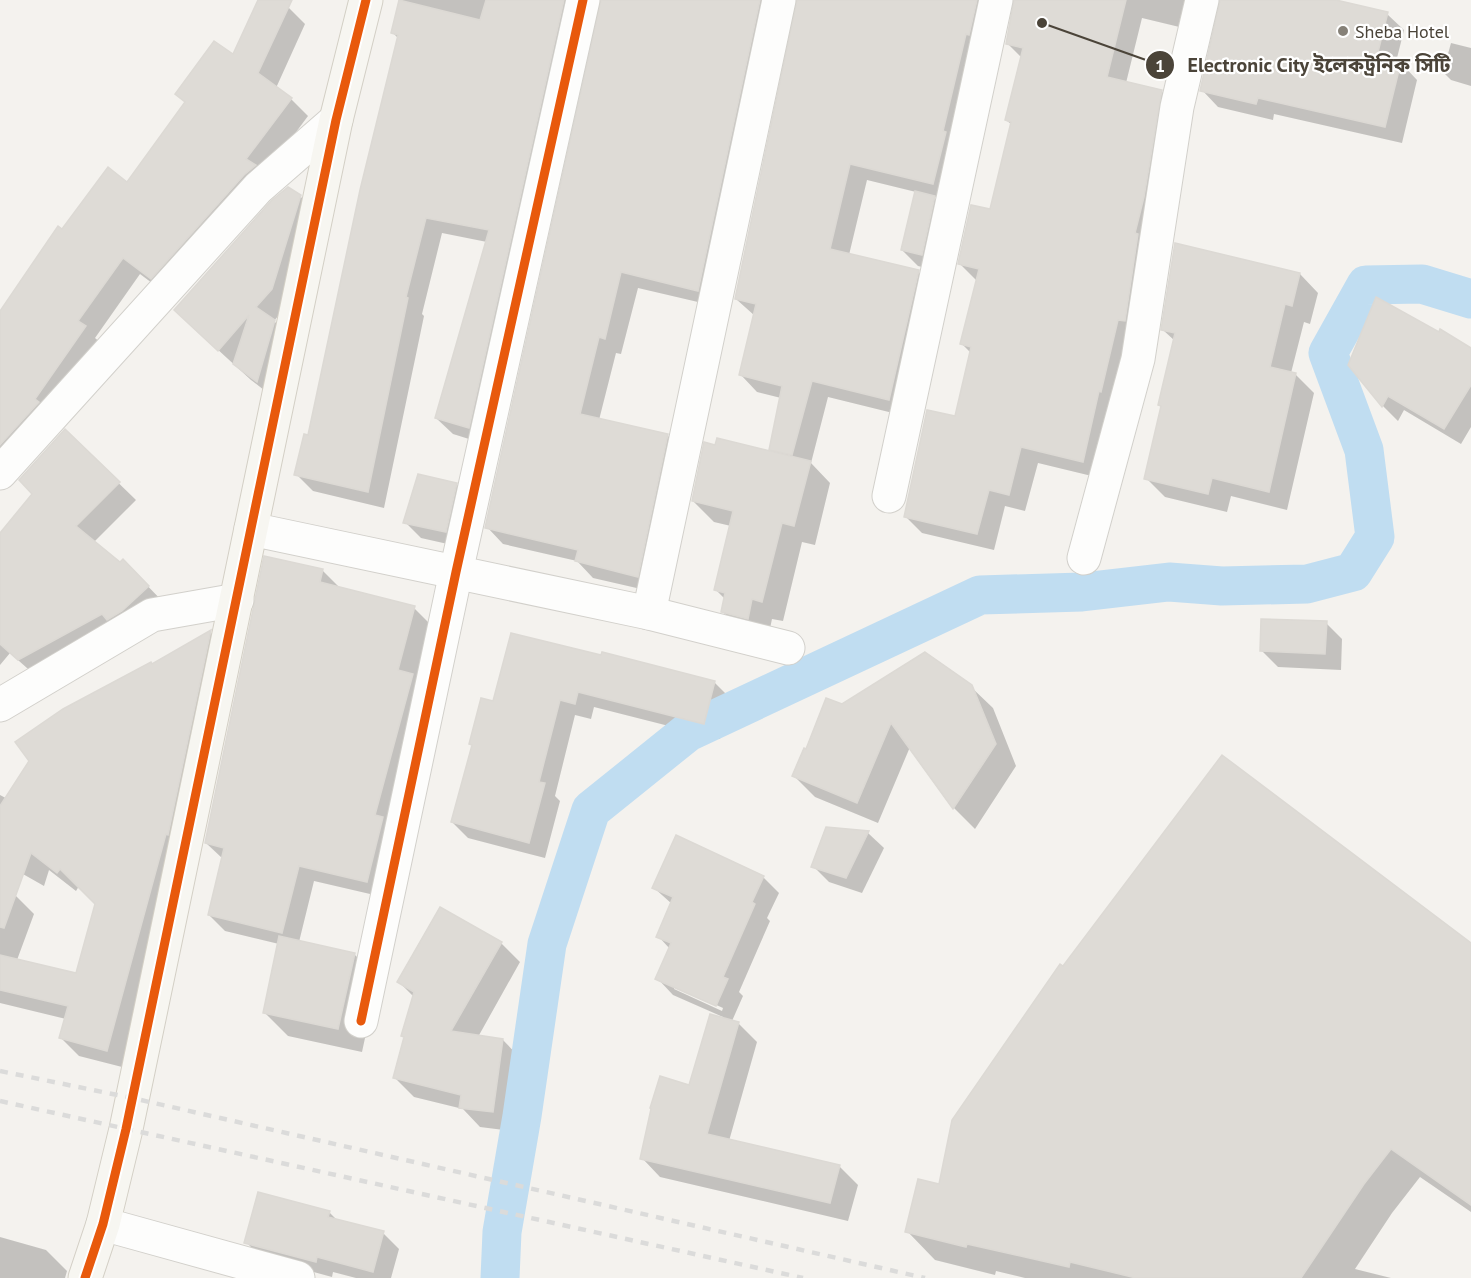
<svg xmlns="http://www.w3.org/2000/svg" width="1471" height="1278" font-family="'PT Sans','Noto Sans Bengali',sans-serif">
	<rect width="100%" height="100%" fill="#f4f2ee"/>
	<!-- shadow -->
	<g fill="#0003" fill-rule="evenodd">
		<polygon points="260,0 273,0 288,7 305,24 276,88 291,99 308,116 264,175 168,295 140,274 95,338 102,344 0,478 0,312 63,231 128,184 186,103 177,94 233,57"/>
		<polygon points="399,0 592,0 485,444 453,434 436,418 487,242 442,233 422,314 424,316 384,508 313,491 296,474 309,437 399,39 392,32"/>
		<polygon points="603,0 788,0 715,306 638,288 621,354 616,353 599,420 667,435 684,452 654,592 593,578 577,561 503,544 487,527"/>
		<polygon points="799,0 993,0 950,200 932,196 950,213 938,271 918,266 902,250 916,192 867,180 849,255 918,272 934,288 905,416 828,397 811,463 830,483 815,545 802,542 783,621 772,619 768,638 743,632 722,611 725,599 715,589 731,526 714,522 693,501 775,454 771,449 781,398 757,392 741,375 755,316 736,299"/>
		<polygon points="1016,0 1211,0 1196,31 1142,18 1126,83 1161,91 1178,108 1100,478 1038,463 1025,511 1005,506 994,550 922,533 906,517 956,418 971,353 962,344 977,281 960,264 992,211 1012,125 1006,120 1022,58 1007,43"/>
		<polygon points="1222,0 1330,0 1387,14 1404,30 1396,62 1401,63 1417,80 1402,143 1274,114 1273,120 1218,107 1202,90"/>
		<polygon points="1451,43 1471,48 1471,86 1451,80 1443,72"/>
		<polygon points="300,196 316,213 287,305 274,321 290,337 273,397 251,380 192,326"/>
		<polygon points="1300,274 1318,293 1310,324 1304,322 1291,373 1295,374 1314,393 1287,510 1231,496 1227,512 1165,497 1146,478 1162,408 1159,405 1175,341 1163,330"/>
		<polygon points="1471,349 1471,427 1461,444 1404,410 1398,421 1383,406 1349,365"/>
		<polygon points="65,431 136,500 94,542 140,578 165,604 36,676 10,653 0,665 0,535 34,494"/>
		<polygon points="456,484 472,500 461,547 421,538 405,522"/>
		<polygon points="322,570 338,586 338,588 414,608 430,624 416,679 428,692 383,897 314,881 299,942 354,954 378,978 362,1052 288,1036 264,1012 279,944 225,931 209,915 223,859 206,843"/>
		<polygon points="1326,623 1342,639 1341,670 1278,667 1262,651"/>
		<polygon points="210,632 228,650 126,1068 79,1056 61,1038 66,1019 0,1003 0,890 15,895 34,914 17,960 78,975 97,903 79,886 76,891 49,870 44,886 0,861 0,795 85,840 152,665"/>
		<polygon points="512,634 714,682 730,698 720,739 594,707 591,719 575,715 555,796 560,801 545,858 468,838 452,822 494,703"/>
		<polygon points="971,687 993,708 1016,766 975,829 954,808 910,747 878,823 815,797 794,776 807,751"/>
		<polygon points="868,833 884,848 862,893 829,882 813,866"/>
		<path d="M763,877L779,893L767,918L770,921L739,992L743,996L732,1021L738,1023L757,1042L729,1141L839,1166L858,1185L848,1221L660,1177L642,1158L690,1087L723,1017L673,995L657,978L670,949L658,936L672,904L653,887ZM674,986L723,1008L722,1011L674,989Z"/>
		<polygon points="501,943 520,962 478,1037 503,1040 522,1060 512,1131 480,1127 463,1109 414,1097 395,1078 414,997 399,982"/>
		<polygon points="1471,945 1471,1212 1420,1177 1392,1213 1355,1269 1391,1278 1025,1278 996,1271 995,1275 935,1260 907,1231 940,1185"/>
		<polygon points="329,1212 338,1221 383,1233 399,1249 391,1278 356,1278 333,1272 332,1277 262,1258 246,1242"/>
		<polygon points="0,1237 46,1250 67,1271 65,1278 0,1278"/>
	</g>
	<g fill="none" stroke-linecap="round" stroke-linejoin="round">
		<!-- canal -->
		<polyline stroke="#c0ddf1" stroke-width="39" points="500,1278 502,1232 522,1116 547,944 591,810 688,732 980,595 1082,592 1169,582 1222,586 1307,584 1353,572 1375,537 1364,450 1328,353 1366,285 1422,284 1471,299"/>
	</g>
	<!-- building -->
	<g fill="#dedbd6" stroke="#dcd9d4" stroke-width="1.5">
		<polygon points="258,0 292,0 258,73 292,98 246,159 256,165 244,175 151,279 123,258 78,321 86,326 35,399 39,402 0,445 0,311 58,226 62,229 108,167 127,182 185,102 175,94 214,41 233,54"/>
		<polygon points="399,0 480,20 486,0 564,0 469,428 435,418 489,230 426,218 406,297 408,298 368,492 294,475 304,434 308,435 360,190 398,35 391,33"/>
		<polygon points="601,0 760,0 698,291 621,272 605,339 599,337 580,414 668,434 638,577 575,561 578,550 485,528"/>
		<polygon points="797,0 977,0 969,35 966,34 943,131 946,132 933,184 850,164 830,249 919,270 889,400 812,381 792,455 769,450 782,386 739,375 756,304 735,299"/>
		<polygon points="1014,0 1126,0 1107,77 1162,90 1144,197 1135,233 1138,234 1125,321 1118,320 1101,392 1099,391 1083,462 1021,447 1009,495 989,490 977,534 904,517 927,410 955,416 971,347 960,344 979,269 958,264 971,205 990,209 1011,122 1005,120 1023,48 1006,44"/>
		<polygon points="1220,0 1336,0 1388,12 1377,56 1401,62 1385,127 1258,98 1256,104 1200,91"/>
		<polygon points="288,187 301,195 272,289 256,307 275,320 257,382 233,364 249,315 218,351 174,310 271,201"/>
		<polygon points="915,191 935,196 922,255 901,250"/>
		<polygon points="1175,243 1300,273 1292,306 1285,304 1270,367 1296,373 1269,492 1212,478 1208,494 1144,479 1161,406 1158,405 1175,333 1161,330"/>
		<polygon points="1376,297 1439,332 1440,329 1471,348 1471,385 1444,429 1388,396 1382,407 1348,365"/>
		<polygon points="65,429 120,482 76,526 120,562 123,559 149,586 122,611 107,620 102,614 18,660 0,644 0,533 32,494 19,480"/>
		<polygon points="717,438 811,461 794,526 782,523 762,602 752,599 748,619 721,612 725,593 714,590 733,511 692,501 704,442 715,445"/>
		<polygon points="418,474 457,483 446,532 403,523"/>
		<polygon points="264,556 323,569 320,582 415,606 398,670 413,674 375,815 383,817 367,882 299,866 282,933 208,915 224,848 205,843"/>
		<polygon points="1261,619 1327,621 1325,654 1260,651"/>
		<polygon points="211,630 168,835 166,834 107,1051 59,1038 68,1006 0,990 0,955 76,973 95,904 60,869 57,873 31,853 4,928 0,927 0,806 29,761 15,742 63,709 151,662 152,664"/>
		<polygon points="511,633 601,655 602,652 715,681 704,724 578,692 575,704 560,700 539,782 545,783 529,843 451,822 472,745 469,744 481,698 493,701"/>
		<polygon points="925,652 972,685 996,744 953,809 891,723 857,803 792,776 804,748 806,749 826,698 842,704"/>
		<polygon points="1222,755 1471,943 1471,1205 1391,1149 1364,1184 1301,1278 1136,1278 1070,1262 1069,1267 967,1244 966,1247 905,1232 918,1179 939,1184 952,1120 1060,964 1063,966"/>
		<polygon points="826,827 869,831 846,878 811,867"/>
		<polygon points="676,835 764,876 752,902 755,904 723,977 728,979 716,1006 655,979 671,943 656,937 673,897 652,888"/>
		<polygon points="440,907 502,942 451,1031 503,1039 493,1112 459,1108 461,1095 393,1078 404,1037 401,1036 414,992 397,982"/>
		<polygon points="279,936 355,953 338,1029 263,1013"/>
		<polygon points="710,1014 739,1022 707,1134 840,1165 830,1203 640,1159 651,1109 650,1108 660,1076 689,1085"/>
		<polygon points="258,1192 330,1211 328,1217 384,1231 373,1272 317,1257 316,1262 244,1243"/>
	</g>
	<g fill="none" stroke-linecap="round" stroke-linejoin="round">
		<defs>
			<g id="street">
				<polyline points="0,473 258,188 336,120"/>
				<polyline points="889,496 996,0"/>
				<polyline points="251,529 649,613 788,648"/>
				<polyline points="1084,558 1138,359 1177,107 1202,0"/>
				<polyline points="649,613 779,0"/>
				<polyline points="0,705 152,615 237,600"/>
				<polyline points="361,1021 456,572 583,0"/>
				<polyline points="103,1224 298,1278"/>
			</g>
			<polyline id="secondary" points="85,1278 103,1224 126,1129 336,120 366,0"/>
		</defs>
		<!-- street casing -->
		<use href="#street" stroke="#d2d0cb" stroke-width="35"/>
		<!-- secondary casing -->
		<use href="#secondary" stroke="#d3cfc5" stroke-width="35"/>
		<!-- street -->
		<use href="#street" stroke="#fdfdfc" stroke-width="33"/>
		<!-- secondary -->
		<use href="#secondary" stroke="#f7f6f1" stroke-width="33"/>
		<!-- rail -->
		<g stroke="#dbdbda" stroke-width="4.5" stroke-dasharray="8 8" stroke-linecap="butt">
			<polyline points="0,1071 132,1098 925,1278"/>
			<polyline points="0,1101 803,1278"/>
		</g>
		<defs>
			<g id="cycleway">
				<polyline points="361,1021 456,572 583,0"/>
				<polyline points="85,1278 103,1224 126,1129 336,120 366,0"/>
			</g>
		</defs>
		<!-- cycleway casing -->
		<use href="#cycleway" stroke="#fff" stroke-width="13"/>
		<!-- cycleway -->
		<use href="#cycleway" stroke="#e8590c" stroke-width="9"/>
	</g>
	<!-- markers -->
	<circle fill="#868178" stroke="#fff" stroke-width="2" cx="1343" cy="31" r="6"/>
	<g text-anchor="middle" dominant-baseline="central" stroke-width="4.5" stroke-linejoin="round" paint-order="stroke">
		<!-- poi labels -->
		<g font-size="18" fill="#4b4439" stroke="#fff" text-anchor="start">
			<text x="1355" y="31">Sheba Hotel</text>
		</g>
	</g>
	<!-- callouts -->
	<path fill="none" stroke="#4b4439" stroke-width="2" d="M1042 23L1160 65"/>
	<g fill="#4b4439" stroke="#fff" stroke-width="2">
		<circle cx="1042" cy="23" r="6"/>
		<circle cx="1160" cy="65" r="15"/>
	</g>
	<g font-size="18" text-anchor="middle" font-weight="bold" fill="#fff">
		<text x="1160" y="72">1</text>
	</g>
	<g font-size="20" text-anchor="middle" font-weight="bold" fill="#4b4439" stroke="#fff" stroke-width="4.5" stroke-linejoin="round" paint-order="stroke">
		<text x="1319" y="72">Electronic City ইলেকট্রনিক সিটি</text>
	</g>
</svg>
